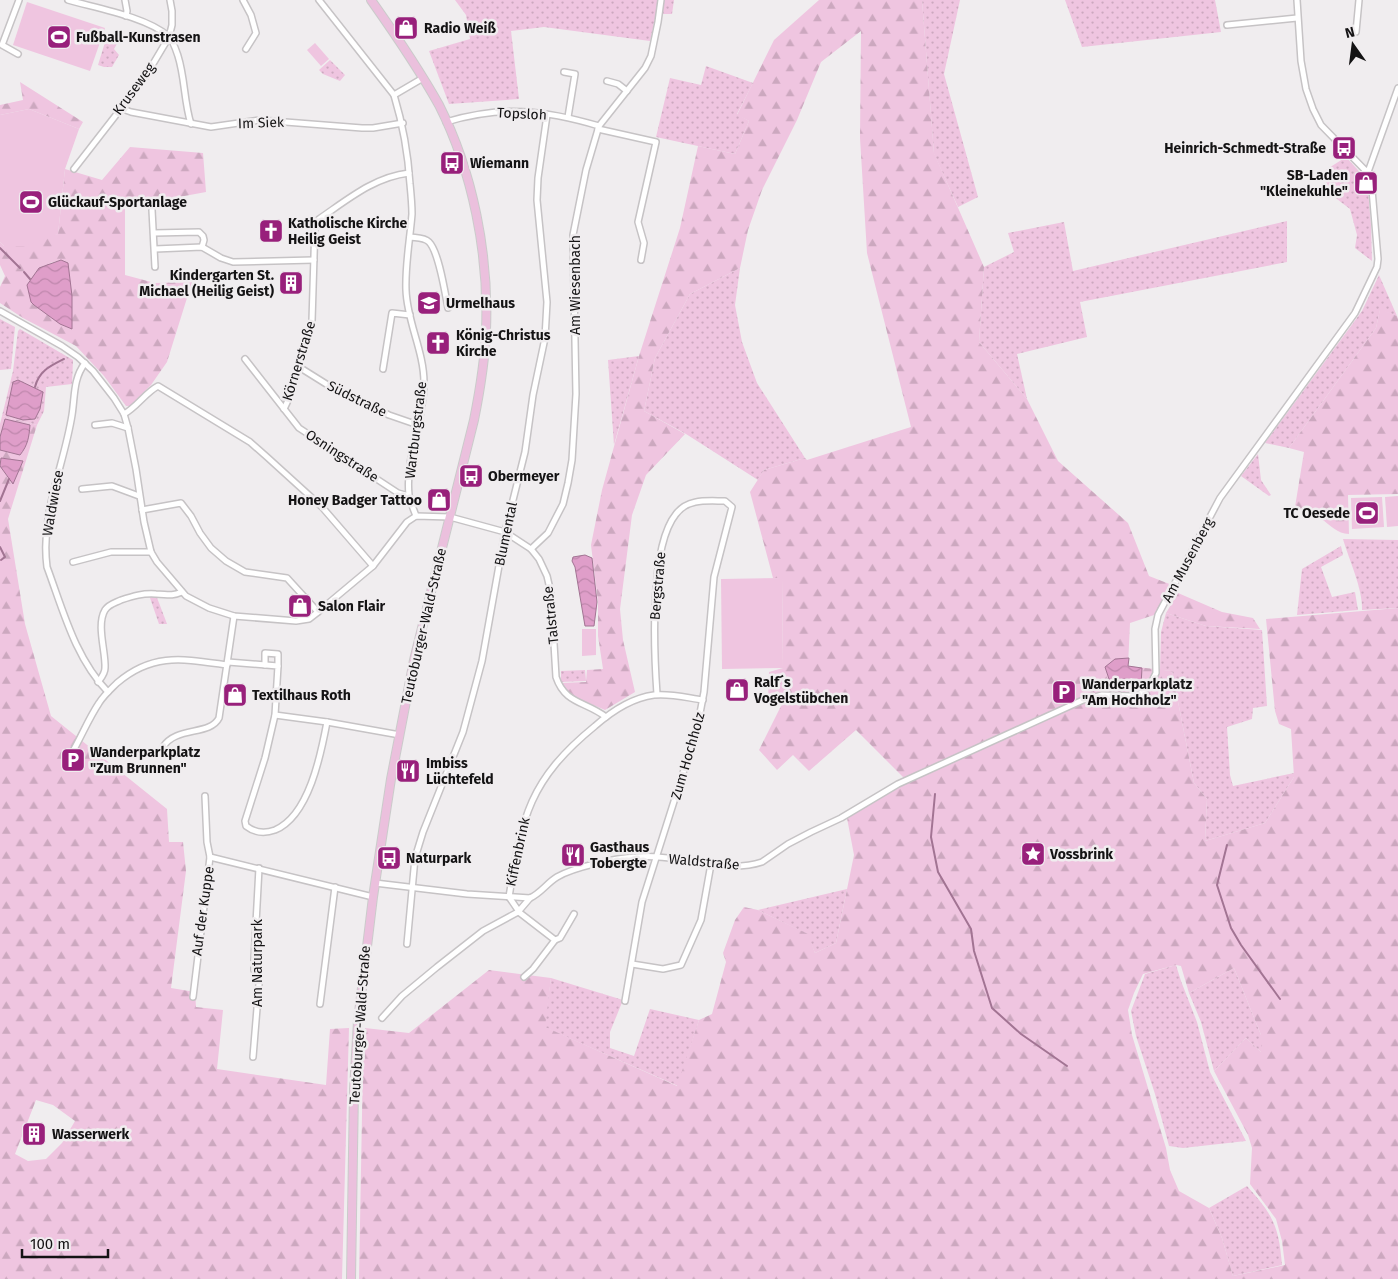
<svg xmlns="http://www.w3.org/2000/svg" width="1398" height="1279" font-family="'Fira Sans',sans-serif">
	<defs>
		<pattern id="green-dots" width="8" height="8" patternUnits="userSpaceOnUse" patternTransform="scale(1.25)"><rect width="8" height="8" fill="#efc5e0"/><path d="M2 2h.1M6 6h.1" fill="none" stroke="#cca8bf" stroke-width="1.8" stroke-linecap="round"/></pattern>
		<pattern id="forest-firs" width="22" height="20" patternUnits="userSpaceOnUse" patternTransform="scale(1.25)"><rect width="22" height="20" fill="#efc5e0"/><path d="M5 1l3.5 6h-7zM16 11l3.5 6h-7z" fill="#cca8bf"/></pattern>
		<pattern id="water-waves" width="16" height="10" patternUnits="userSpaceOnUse" patternTransform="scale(1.25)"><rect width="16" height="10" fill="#df9ec9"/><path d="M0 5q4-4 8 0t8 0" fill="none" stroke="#be87ac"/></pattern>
	</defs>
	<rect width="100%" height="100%" fill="#f0edef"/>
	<!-- green -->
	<g fill="url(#green-dots)">
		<polygon points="455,0 674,0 672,14 656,14 650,41 544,27 511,31 519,99 449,104 429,51 470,39 466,15"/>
		<polygon points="922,0 960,0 944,74 978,197 958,207 934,154"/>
		<polygon points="1065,0 1215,0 1221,32 1082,47"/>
		<polygon points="106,39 118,42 114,49 119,55 112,67 104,67 98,65"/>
		<polygon points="330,60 345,75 340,81 323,74 319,70"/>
		<polygon points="706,66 753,83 737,114 749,121 735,154 656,137 670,78 701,85"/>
		<polygon points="1346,157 1367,180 1371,225 1372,261 1355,248 1357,235 1350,209 1333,196 1321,173"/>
		<polygon points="1287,221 1287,262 1080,302 1087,337 1017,354 1027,399 979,342 984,267 1014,252 1008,233 1064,222 1073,271"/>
		<polygon points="740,268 735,305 742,342 757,383 805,458 764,470 758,480 686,434 644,411 655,358 690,294"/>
		<polygon points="1379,275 1397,316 1380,310 1376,328 1289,448 1265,443 1362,311"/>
		<polygon points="0,319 15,327 11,369 0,370"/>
		<polygon points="20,329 73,360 72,384 46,387 44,411 37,425 2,416 13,371 18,331"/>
		<polygon points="639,356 614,445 608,360"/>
		<polygon points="1258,454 1261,480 1271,495 1269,496 1241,476"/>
		<path d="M1343,539L1398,540V608L1362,610C1363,589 1349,560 1343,539Z"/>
		<polygon points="1341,546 1343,555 1321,567 1332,597 1355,592 1358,610 1297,615 1302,569"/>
		<polygon points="149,595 156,595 167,624 159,624"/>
		<polygon points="1166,613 1206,626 1262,630 1267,706 1253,708 1252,719 1227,727 1230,775 1233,786 1294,773 1294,777 1265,823 1205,841 1207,799 1194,783 1172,671 1160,670 1161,632"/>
		<polygon points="585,670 586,681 561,682 561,671"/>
		<polygon points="847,889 836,943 815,953 807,934 758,910"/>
		<polygon points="1176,965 1181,981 1197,1022 1210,1072 1246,1141 1183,1148 1169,1146 1155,1094 1136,1036 1131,1011 1145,974"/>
		<polygon points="1234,968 1261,1035 1261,1052 1246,1038 1214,1071 1201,1022 1189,993"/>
		<polygon points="551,978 623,1000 610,1032 610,1048 634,1056 650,1009 699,1020 678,1086 544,1027"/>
		<path d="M1247,1186C1273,1215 1279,1226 1282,1265L1233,1276L1222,1238L1209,1208Z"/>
	</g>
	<!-- forest -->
	<g fill="url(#forest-firs)" fill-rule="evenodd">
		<path d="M819,0H922L934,153L984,267L979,342L1027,399L1058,461L1128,523L1149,576L1172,585L1157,614L1130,623L1128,666L1172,671L1194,783L1207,799L1205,841L1265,823L1294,777L1291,729L1279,724L1275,711L1266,619L1398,608V1279H359L363,1060L365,1028L409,1033L489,970L551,978L545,1027L677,1086L699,1020L712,1014L726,962L723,953L735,920L744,907L758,910L808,934L815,953L836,943L854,855L847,818L908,782L856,730L809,771L793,755L777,770L759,750L783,702L768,699L769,672L783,668L782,578H773L750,492L764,470L805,458L807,460L911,427L867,253L860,138L861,31L821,62L797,120L762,190L748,230L740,268L690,294L655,358L644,411L685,434L646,475L632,515L620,609L623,640L635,692L605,710L570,695L561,683L586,682L587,670L603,669L598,636V602L591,545L602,490L639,356L680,228L698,146L735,154L749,121L737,115L774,40ZM1176,965L1181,966L1189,993L1234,968L1261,1035V1052L1246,1038L1214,1071L1248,1135L1252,1148L1250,1184L1276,1219L1282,1241L1285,1265L1233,1276L1222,1238L1209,1208L1179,1191L1170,1170L1166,1148L1132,1035L1128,1010L1134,993L1143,974Z"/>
		<polygon points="20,82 83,122 79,129 29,109 0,115 0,105 23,100"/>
		<path d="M130,147L203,153L206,192L125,207V275L155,283L192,282L167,362L151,385L130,406H126L104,376L76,346L23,318L0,303V287L5,276L0,265V242L4,246L58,234L65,169L102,180ZM61,260L67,263L72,296L71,329L61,324L34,305L50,263Z"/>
		<path d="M1380,309L1397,316L1398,319V494L1348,495L1349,534C1337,534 1331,525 1321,519C1313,515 1304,511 1295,507L1304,452L1289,448L1376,328Z"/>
		<path d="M2,416L37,425L8,519L25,624L51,716L167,809L169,842H183L186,871L171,988L195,992L196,1007L223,1010L217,1069L326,1085L330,1029L349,1028L342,1279H0V466L13,484L23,461L2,458L0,460V450L20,455L30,425L5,419L0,437V424ZM36,1100L53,1105L75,1121L62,1143L46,1159L28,1161L15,1154Z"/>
		<polygon points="1178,593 1222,612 1253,618 1260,629 1206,626 1166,613"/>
	</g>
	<!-- pitch -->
	<g fill="#efc5e0">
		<polygon points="27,2 105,28 90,71 13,45"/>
		<polygon points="315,43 329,59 321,66 307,50"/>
		<polygon points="29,109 79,129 65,169 58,234 25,246 4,246 0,242 0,115"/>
		<polygon points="1398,496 1398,526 1387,527 1385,497"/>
		<polygon points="1382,497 1384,527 1352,529 1351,498"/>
		<polygon points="782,578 783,668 722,669 721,579"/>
		<polygon points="582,629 596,629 596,655 582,656"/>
	</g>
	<!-- water -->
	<g fill="url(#water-waves)" stroke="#a27493">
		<polygon points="61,260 68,263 72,296 72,329 60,324 34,305 31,302 27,285 39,268"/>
		<polygon points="18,380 43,392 40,409 35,419 23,420 6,415 13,382"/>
		<path d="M5,419L30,425C29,437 28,445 20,455L0,450V437Z"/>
		<polygon points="1,458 23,461 13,484 0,466"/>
		<polygon points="585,555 592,558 597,602 594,626 585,626 575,567 572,561 573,557"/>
		<polygon points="1129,658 1128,666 1142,668 1141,685 1129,688 1109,679 1105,667 1115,659"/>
	</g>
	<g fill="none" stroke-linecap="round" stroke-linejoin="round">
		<!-- stream -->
		<g stroke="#a27493" stroke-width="2">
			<polyline points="0,248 20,268"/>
			<polyline points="24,272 30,279"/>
			<path d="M35,387C39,371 50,366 64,359"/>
			<polyline points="0,501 9,479"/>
			<polyline points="0,547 5,557 1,560"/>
			<polyline points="935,794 931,837 938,872 971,929 974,951 992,1008 1021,1034 1067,1066"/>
			<polyline points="1227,845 1217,885 1231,928 1241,945 1280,999"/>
		</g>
		<defs>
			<g id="street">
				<path d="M68,0C96,8 147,17 168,36C173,40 176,50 178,56C185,78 184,102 191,124"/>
				<polyline points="125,0 127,11 126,16"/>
				<polyline points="243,0 251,15 256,33 246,49"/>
				<polyline points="319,0 394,95 423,78"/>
				<polyline points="1227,25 1297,18"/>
				<polyline points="1356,32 1359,0"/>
				<polyline points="18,54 2,45 19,0"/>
				<polyline points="564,72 575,74 568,117"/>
				<polyline points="607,81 618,84 627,91"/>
				<path d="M394,95C403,125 408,153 410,184C411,194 412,204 412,214C410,239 405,265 406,290C407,322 424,351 424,383C424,421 405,457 409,495C410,502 414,510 416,516"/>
				<polyline points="120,108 131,112 211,127 260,120 362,128 373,128 403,123"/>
				<path d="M446,122C501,105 545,110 599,126"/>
				<polyline points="598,129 656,142 638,222 644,243 641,260"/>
				<polyline points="74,169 144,79 169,37 172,25 172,11 170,0"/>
				<polyline points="1368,172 1398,88"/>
				<polyline points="152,210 155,267"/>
				<polyline points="154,233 199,232 203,236 204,240 202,247"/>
				<path d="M410,237C416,238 424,237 429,242C439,252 445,293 448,308"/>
				<polyline points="155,249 202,247 221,258 233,262 314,260"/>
				<path d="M0,311L62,346L78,357L93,371L114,398L124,414L128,428L136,469L144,522L151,552L157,562L186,596L209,608L234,616L296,621L309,619L318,612L373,566L407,522L416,516L450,517L505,532L531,549L539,559L547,576L551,593L556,677C565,704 585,701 606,717"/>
				<polyline points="245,359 299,428 398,493 409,496"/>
				<path d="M85,363C73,379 75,396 72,415C64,466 40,514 47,567C63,610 75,658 108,692"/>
				<polyline points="299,367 339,392 389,415 418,425"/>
				<polyline points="383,369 392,313 410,315"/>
				<path d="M284,409L290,396L312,321L315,224L319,219C347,200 374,177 409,173"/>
				<path d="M124,414C137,407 145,393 158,386L250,442L267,457L322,507L373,566"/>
				<polyline points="95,425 112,423 128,428"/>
				<polyline points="82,489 112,486 139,496"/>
				<polyline points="142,510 181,503 191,516 200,533 211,548 226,561 245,572 287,578 318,612"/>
				<polyline points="531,549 548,533 563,504 568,483 572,460 576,394 573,235 586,170 599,126 645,68 651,56 658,22 661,0"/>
				<polyline points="73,562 111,552 151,552"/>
				<path d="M228,662L278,666L275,715L265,758L245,821L246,826C255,833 264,834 275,830C309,816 321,754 327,722"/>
				<polyline points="265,665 265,653 278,654 278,666"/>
				<path d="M98,682C101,678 105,674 105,668C106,652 96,625 105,610C109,604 115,603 121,600C133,596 143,593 156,594C167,594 170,597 182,592"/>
				<polyline points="275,715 327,722 400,735"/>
				<path d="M163,747C176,726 210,736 219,718L234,616"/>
				<path d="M73,751C82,735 89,718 99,703C104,695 111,689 117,683C153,652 184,659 227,665"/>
				<polyline points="210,857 373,897"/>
				<path d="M375,883L467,894L530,898C541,893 547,883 557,877C574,867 616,858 636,857C676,853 723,875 762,862L788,844L811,832L841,818L898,784L1083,700L1102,695L1133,696L1140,694L1150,685L1156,673L1155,629L1158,615L1220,498L1355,313L1377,267L1378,259L1371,178L1368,172L1364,169L1321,125L1313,109L1306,89L1301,61L1297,0"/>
				<path d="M509,897C522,816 529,780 595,726C612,711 631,698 654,695C670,693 688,698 703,700"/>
				<polyline points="509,897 520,913 555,940 533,969 524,977"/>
				<polyline points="555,940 560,938 574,914"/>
				<polyline points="407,944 415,858 423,832 463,732 482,661 505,532 525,452 533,395 545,338 547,302 537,200 538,178 547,115"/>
				<polyline points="632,964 663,969 681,965 701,920 711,864"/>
				<polyline points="193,997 210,857 207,842 205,796"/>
				<path d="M625,1001L642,902L697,729L704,692L714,577L732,507L725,501C708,501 688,498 676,514C649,547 654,652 657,694"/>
				<polyline points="320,1004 335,887"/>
				<polyline points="382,1018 402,996 437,967 483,931 518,912 530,898"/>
				<polyline points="253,1057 259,984 254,970 254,960 259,868"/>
			</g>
			<path id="primary" d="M351,1279L354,1089L358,1021L373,897L391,779L414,660L474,420C480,390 485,360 486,330C489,255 473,172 439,105C419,69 395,34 371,0"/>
		</defs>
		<!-- street casing -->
		<use href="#street" stroke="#c6c3c5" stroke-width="8"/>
		<!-- primary casing -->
		<use href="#primary" stroke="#cbcbcb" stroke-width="10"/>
		<!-- street -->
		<use href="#street" stroke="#fff" stroke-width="5"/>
		<!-- primary -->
		<use href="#primary" stroke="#ebc0dd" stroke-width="8"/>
	</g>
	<!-- icons -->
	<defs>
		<symbol id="shop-square" viewBox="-11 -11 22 22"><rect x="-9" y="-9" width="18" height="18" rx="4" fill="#98207b" stroke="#f0edef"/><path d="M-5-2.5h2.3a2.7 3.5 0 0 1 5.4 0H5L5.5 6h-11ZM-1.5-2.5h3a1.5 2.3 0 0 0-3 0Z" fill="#fff"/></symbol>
		<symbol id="stadium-square" viewBox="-11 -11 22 22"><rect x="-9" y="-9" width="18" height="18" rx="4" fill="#98207b" stroke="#f0edef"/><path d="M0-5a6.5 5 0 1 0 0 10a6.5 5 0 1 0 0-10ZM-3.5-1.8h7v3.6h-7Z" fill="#fff"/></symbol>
		<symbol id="bus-square" viewBox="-11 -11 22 22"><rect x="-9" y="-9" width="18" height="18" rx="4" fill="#98207b" stroke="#f0edef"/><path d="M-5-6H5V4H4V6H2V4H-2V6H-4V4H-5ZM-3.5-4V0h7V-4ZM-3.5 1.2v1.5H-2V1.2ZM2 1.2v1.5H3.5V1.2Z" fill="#fff"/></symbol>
		<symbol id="church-square" viewBox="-11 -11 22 22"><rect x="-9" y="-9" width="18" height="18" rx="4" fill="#98207b" stroke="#f0edef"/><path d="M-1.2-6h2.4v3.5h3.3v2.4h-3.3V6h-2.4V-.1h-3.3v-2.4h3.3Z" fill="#fff"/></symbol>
		<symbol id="building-square" viewBox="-11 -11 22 22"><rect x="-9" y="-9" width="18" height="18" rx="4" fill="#98207b" stroke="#f0edef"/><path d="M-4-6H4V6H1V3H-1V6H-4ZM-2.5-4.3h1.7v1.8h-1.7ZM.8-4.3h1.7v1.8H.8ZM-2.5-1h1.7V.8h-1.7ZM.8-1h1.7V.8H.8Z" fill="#fff"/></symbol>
		<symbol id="school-square" viewBox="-11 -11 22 22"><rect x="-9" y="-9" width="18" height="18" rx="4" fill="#98207b" stroke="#f0edef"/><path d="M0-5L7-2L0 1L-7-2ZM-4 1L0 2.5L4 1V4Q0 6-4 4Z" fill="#fff"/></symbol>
		<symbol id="parking-square" viewBox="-11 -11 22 22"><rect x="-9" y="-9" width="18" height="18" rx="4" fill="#98207b" stroke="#f0edef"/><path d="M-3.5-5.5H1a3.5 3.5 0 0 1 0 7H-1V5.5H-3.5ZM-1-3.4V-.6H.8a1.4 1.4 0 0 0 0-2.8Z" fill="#fff"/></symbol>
		<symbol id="restaurant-square" viewBox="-11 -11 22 22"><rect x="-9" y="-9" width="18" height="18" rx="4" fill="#98207b" stroke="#f0edef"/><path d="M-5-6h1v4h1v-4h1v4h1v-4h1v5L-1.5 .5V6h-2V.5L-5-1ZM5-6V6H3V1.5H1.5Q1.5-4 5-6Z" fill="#fff"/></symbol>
		<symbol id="sight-square" viewBox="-11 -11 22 22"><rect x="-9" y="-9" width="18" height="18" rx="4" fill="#98207b" stroke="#f0edef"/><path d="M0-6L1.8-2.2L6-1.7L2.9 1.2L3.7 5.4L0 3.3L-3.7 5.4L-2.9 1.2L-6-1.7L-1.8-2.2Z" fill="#fff"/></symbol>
	</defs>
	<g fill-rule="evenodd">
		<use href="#shop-square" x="392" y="14" width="28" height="28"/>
		<use href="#stadium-square" x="45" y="23" width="28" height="28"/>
		<use href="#bus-square" x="1330" y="134" width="28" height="28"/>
		<use href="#bus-square" x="438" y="149" width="28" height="28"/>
		<use href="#shop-square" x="1352" y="169" width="28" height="28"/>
		<use href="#stadium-square" x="17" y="188" width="28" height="28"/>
		<use href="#church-square" x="257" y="217" width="28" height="28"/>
		<use href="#building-square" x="277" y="269" width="28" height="28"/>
		<use href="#school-square" x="415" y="289" width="28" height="28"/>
		<use href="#church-square" x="424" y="329" width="28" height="28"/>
		<use href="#bus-square" x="457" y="462" width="28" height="28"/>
		<use href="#shop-square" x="425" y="486" width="28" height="28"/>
		<use href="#stadium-square" x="1353" y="499" width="28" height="28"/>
		<use href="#shop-square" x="286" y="592" width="28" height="28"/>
		<use href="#shop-square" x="723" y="676" width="28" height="28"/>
		<use href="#parking-square" x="1050" y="678" width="28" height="28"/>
		<use href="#shop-square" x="221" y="681" width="28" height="28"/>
		<use href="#parking-square" x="59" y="746" width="28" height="28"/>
		<use href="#restaurant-square" x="394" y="757" width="28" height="28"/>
		<use href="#sight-square" x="1019" y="840" width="28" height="28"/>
		<use href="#restaurant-square" x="559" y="841" width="28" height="28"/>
		<use href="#bus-square" x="375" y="844" width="28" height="28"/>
		<use href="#building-square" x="20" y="1120" width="28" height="28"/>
	</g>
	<g text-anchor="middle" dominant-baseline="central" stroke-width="5" stroke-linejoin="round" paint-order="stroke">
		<!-- poi labels -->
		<g font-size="14" font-weight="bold" fill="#141314" stroke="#f0edef" text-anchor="start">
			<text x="424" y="28">Radio Weiß</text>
			<text x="76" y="37">Fußball-Kunstrasen</text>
			<text x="1326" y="148" text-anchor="end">Heinrich-Schmedt-Straße</text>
			<text x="470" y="163">Wiemann</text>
			<text x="1348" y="175" text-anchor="end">SB-Laden<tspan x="1348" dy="16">"Kleinekuhle"</tspan></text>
			<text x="48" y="202">Glückauf-Sportanlage</text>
			<text x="288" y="223">Katholische Kirche<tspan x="288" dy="16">Heilig Geist</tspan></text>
			<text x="274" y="275" text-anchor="end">Kindergarten St.<tspan x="274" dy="16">Michael (Heilig Geist)</tspan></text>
			<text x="446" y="303">Urmelhaus</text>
			<text x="456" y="335">König-Christus<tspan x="456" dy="16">Kirche</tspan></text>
			<text x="488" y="476">Obermeyer</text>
			<text x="422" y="500" text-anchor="end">Honey Badger Tattoo</text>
			<text x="1350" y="513" text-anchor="end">TC Oesede</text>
			<text x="318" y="606">Salon Flair</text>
			<text x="754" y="682">Ralf´s<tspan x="754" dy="16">Vogelstübchen</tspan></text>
			<text x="1082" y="684">Wanderparkplatz<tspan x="1082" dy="16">"Am Hochholz"</tspan></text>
			<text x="252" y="695">Textilhaus Roth</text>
			<text x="90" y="752">Wanderparkplatz<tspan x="90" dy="16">"Zum Brunnen"</tspan></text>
			<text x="426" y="763">Imbiss<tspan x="426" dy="16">Lüchtefeld</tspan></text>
			<text x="590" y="847">Gasthaus<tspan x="590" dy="16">Tobergte</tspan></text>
			<text x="1050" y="854">Vossbrink</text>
			<text x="406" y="858">Naturpark</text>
			<text x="52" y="1134">Wasserwerk</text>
		</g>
		<!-- street labels -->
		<g font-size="14" fill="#141314" stroke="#f0edef">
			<text transform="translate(134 89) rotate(-54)">Kruseweg</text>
			<text transform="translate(522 114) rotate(3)">Topsloh</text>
			<text transform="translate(261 123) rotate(-2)">Im Siek</text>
			<text transform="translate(575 285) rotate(-90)">Am Wiesenbach</text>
			<text transform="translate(299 361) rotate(-73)">Körnerstraße</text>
			<text transform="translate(357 399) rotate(26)">Südstraße</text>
			<text transform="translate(416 430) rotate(-83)">Wartburgstraße</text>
			<text transform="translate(342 456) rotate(33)">Osningstraße</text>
			<text transform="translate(53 503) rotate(-80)">Waldwiese</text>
			<text transform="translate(506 534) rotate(-78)">Blumental</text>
			<text transform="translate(1188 560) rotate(-62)">Am Musenberg</text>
			<text transform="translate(658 586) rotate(-85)">Bergstraße</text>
			<text transform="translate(551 615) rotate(-96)">Talstraße</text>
			<text transform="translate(424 626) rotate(-77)">Teutoburger-Wald-Straße</text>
			<text transform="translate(688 756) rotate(-74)">Zum Hochholz</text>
			<text transform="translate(518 852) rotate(-78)">Kiffenbrink</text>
			<text transform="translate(704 862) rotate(5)">Waldstraße</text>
			<text transform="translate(203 911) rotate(-82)">Auf der Kuppe</text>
			<text transform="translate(257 963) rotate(-90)">Am Naturpark</text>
			<text transform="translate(360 1025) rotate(-86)">Teutoburger-Wald-Straße</text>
		</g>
	</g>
	<!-- north arrow -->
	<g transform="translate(1353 45) rotate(346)" stroke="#f0edef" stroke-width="4" paint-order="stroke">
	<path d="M0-4L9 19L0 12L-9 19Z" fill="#141314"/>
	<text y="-8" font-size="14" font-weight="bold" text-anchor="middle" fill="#141314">N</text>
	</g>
	<!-- scale -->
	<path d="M22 1249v8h86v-8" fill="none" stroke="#141314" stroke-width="2.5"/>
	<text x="30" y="1249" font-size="15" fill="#141314" stroke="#f0edef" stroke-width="4" paint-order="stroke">100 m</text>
</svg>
